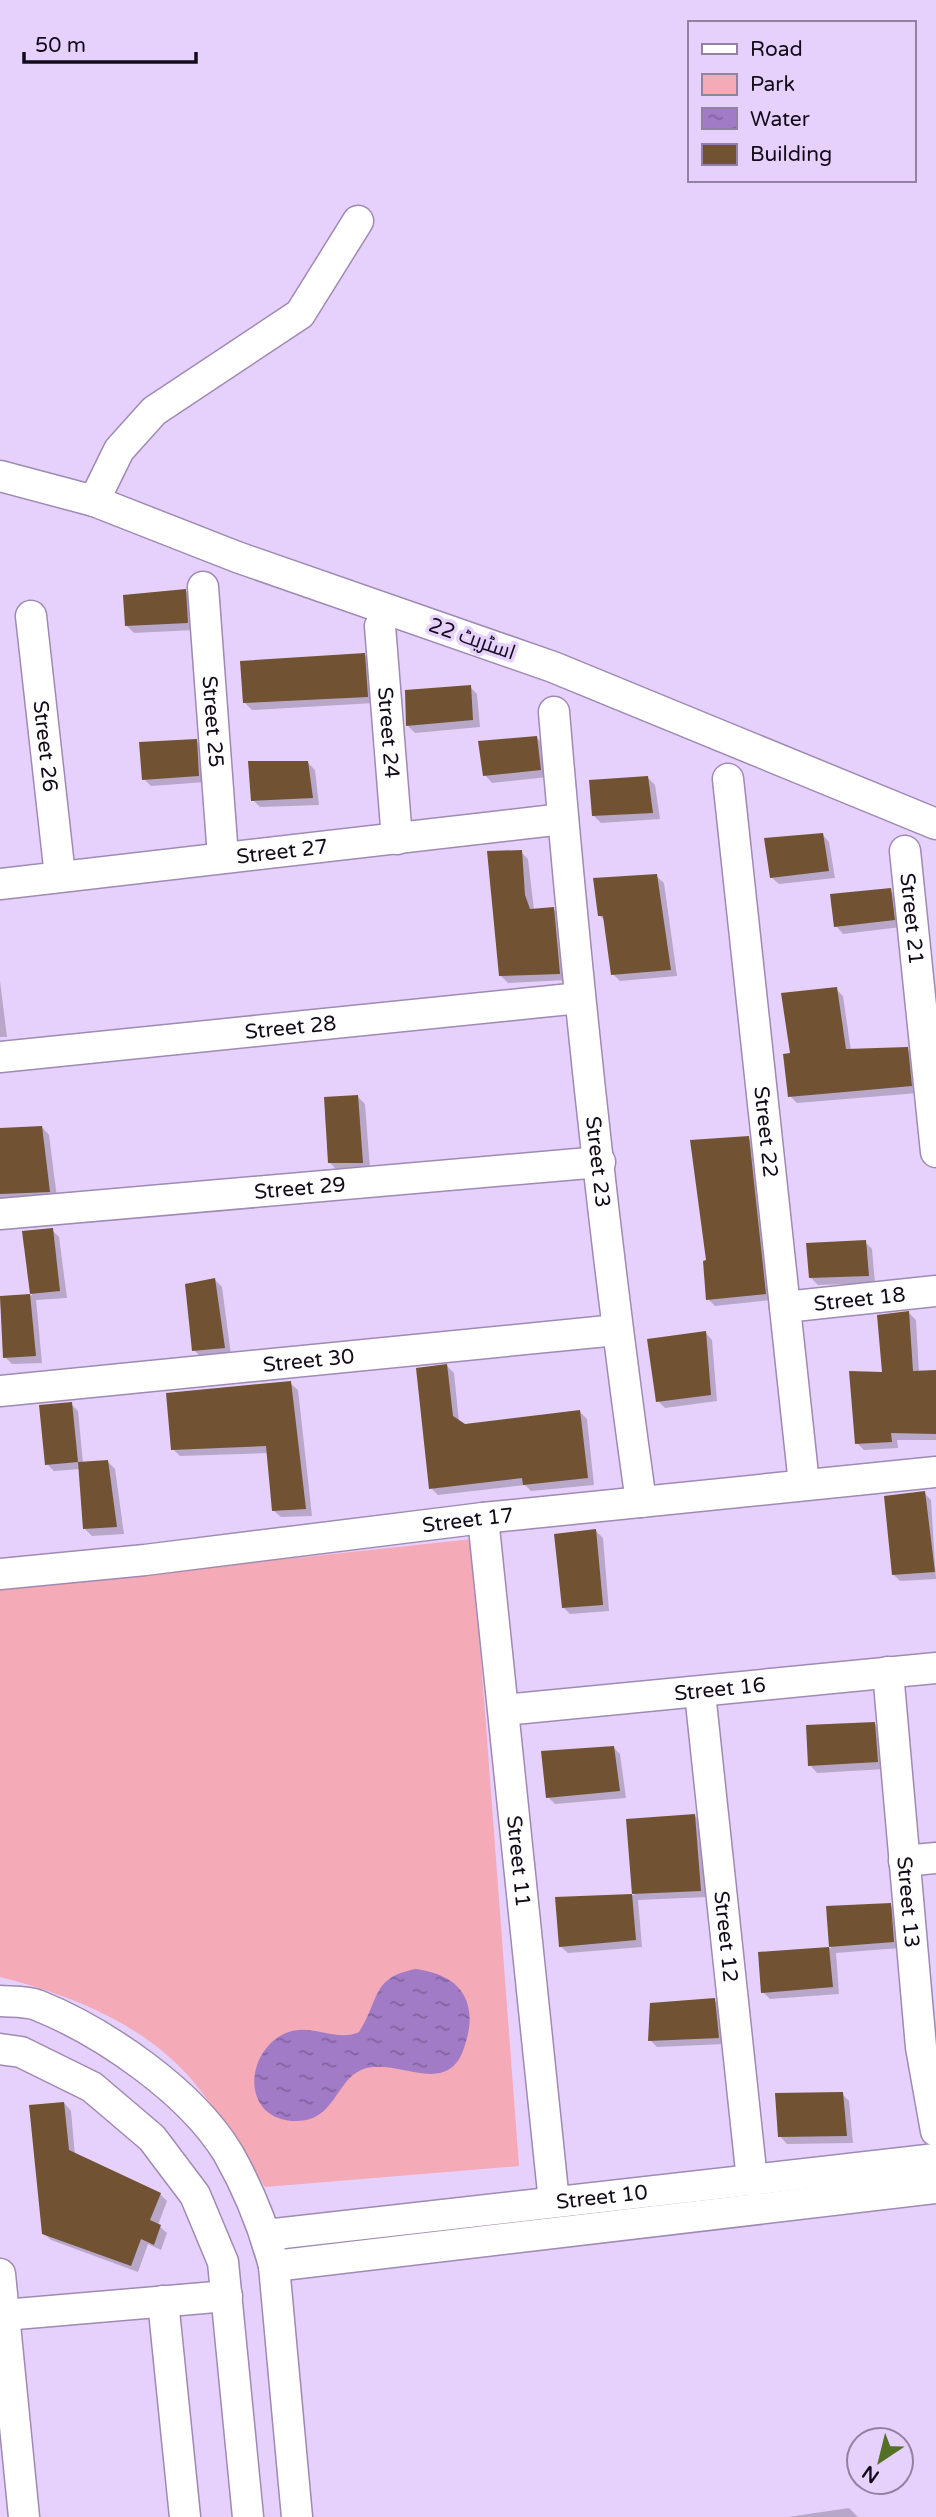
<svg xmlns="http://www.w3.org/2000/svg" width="936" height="2517" font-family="'Varela Round',Cairo,sans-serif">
	<defs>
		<pattern id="water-ripples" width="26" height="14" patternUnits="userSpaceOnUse" patternTransform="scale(1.75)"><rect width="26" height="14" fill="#a17bc6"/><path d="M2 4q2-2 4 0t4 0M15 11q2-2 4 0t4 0" fill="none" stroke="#8263a0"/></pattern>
	</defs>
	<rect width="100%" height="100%" fill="#e6d1fc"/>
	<!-- green -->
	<path fill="#f5aab8" d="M472,1539L519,2166L265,2187C241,2151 220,2113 192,2080C143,2023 70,1995 0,1977V1590Z"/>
	<!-- water -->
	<path fill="url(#water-ripples)" d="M416,1969C442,1973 465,1983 469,2011C471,2024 468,2036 464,2048C447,2100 394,2055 361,2070C336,2081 334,2121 297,2121C240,2121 244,2051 286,2033C311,2022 337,2043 359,2032C380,2000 371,1977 416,1969Z"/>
	<!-- shadow -->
	<g fill="#0003">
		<polygon points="185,590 192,598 194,630 134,633 127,626"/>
		<polygon points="364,654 371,662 374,703 252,710 245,703"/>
		<polygon points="470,687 477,694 480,727 415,733 408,726"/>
		<polygon points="537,738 544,745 548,777 492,783 485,775"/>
		<polygon points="196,741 203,748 206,782 151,786 144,779"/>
		<polygon points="307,762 315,770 319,805 260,807 253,800"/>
		<polygon points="648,778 655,785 660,819 601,823 594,816"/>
		<polygon points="822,834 829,842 835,878 779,884 771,877"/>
		<polygon points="521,852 528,859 534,910 553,909 560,916 567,980 508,983 500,975"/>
		<polygon points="656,876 664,883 677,976 620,981 613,974 606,922 599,915"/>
		<polygon points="890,890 897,897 901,927 843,934 836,926"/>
		<polygon points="0,981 7,1037 0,1037"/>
		<polygon points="836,989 843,996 851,1051 907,1049 914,1056 918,1093 797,1103 790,1096 792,1055"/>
		<polygon points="358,1097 365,1104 370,1169 337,1170 330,1163"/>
		<polygon points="42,1127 49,1135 57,1198 0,1201 0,1129"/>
		<polygon points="748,1138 755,1145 772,1300 715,1306 708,1299 708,1262"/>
		<polygon points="52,1230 59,1237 67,1298 36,1300 42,1363 12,1364 5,1357 0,1298 32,1295 24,1233"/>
		<polygon points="865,1242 872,1249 875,1283 818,1285 810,1277"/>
		<polygon points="215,1280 222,1287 231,1355 201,1357 194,1350"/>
		<polygon points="909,1313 916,1320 919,1373 936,1372 936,1440 897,1440 898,1448 864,1450 857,1443"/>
		<polygon points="705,1332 712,1340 717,1401 665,1408 658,1401"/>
		<polygon points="447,1366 454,1373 459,1422 464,1426 580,1412 587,1419 594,1485 531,1491 525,1485 438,1495 431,1488"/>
		<polygon points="290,1383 298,1390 312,1516 281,1517 273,1510 268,1453 180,1456 173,1449"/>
		<polygon points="71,1404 78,1411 83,1463 108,1462 115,1469 124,1534 92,1536 85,1529 80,1469 54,1471 47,1464"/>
		<polygon points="924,1493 931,1500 936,1579 900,1581 893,1574"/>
		<polygon points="596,1531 603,1538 609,1611 570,1614 563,1607"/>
		<polygon points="874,1724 881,1731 885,1769 817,1773 810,1765"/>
		<polygon points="613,1747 620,1754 626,1798 555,1804 548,1797"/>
		<polygon points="695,1816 702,1823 707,1897 638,1900 642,1947 568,1953 560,1946 557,1899 634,1895 628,1820"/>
		<polygon points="890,1905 897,1912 900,1948 836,1953 839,1994 770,1999 763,1992 760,1954 831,1948 828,1908"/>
		<polygon points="714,2000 721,2007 725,2044 657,2047 650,2040"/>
		<polygon points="842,2094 849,2101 853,2143 787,2144 780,2136"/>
		<polygon points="64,2103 71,2111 75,2155 160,2194 167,2201 158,2225 167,2233 161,2250 148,2244 138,2272 51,2240 43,2233"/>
		<polygon points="849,2508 858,2517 788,2517"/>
	</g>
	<!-- building -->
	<g fill="#715232">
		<polygon points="186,589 188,623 125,626 123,595"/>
		<polygon points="365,653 368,697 243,703 240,661"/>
		<polygon points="471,685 473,720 406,726 405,690"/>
		<polygon points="537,736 541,770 483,776 478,741"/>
		<polygon points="197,739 199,776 142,780 139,742"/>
		<polygon points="248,761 308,761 313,798 251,801"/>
		<polygon points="648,776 653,813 592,816 589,780"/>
		<polygon points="823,833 829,871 770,878 764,838"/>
		<polygon points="522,850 525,895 530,909 554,907 560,974 499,976 487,851"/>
		<polygon points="657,874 671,970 611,975 603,916 598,916 593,878"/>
		<polygon points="891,888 895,920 834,927 830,894"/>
		<polygon points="837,987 846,1049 908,1047 912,1086 788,1097 783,1054 790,1053 781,993"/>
		<polygon points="358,1095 363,1163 328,1163 324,1097"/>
		<polygon points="42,1126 50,1192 0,1194 0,1128"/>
		<polygon points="749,1136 766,1294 706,1300 703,1261 706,1260 690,1140"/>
		<polygon points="53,1228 60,1291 30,1294 22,1231"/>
		<polygon points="866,1240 869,1276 809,1278 806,1243"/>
		<polygon points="215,1278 225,1348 192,1351 185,1284"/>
		<polygon points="30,1294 36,1356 3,1358 0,1296"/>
		<polygon points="909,1311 913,1371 936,1370 936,1434 891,1433 892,1442 855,1444 849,1371 882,1372 877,1315"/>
		<polygon points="706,1331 711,1395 656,1402 647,1339"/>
		<polygon points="447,1364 453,1416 465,1424 580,1410 588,1478 523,1485 522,1478 429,1489 416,1368"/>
		<polygon points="291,1381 306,1509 272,1511 266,1446 171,1450 166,1393"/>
		<polygon points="72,1402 78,1462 45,1465 39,1405"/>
		<polygon points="108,1460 117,1527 83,1529 78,1462"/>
		<polygon points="925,1491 935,1572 892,1575 884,1496"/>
		<polygon points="596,1529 603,1605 562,1608 554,1534"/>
		<polygon points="875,1722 878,1762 808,1766 806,1725"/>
		<polygon points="614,1746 620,1791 546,1798 541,1751"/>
		<polygon points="695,1814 701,1891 632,1894 626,1819"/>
		<polygon points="632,1894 636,1940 559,1947 555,1897"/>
		<polygon points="891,1903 894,1942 829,1947 826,1906"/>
		<polygon points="829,1947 833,1987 761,1993 758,1952"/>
		<polygon points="715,1998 719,2038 648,2041 650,2003"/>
		<polygon points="843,2092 847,2136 778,2137 775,2093"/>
		<polygon points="64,2102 69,2150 161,2193 150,2220 161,2225 154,2245 141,2239 131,2266 42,2234 29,2105"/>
	</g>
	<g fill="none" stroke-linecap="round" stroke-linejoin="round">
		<defs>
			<g id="minor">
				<polyline points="0,476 94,501 237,557 553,667 936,824"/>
				<polyline points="94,501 119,450 154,411 300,314 358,221"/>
				<path id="s1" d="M203,587L223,857"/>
				<path id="s2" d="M31,616L60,876"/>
				<path id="s3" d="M380,626L397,839"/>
				<path id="s4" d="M554,712C576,976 604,1239 641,1502"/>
				<path id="s5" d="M728,779L804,1484"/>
				<path id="s6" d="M905,851L936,1152"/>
				<path id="s7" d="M0,884L563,819"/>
				<path id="s8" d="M0,1057L580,998"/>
				<path id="s9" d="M0,1214L600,1162"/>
				<path id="s10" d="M785,1307L936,1291"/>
				<path id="s11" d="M0,1391L617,1330"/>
				<path id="s12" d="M483,1518L554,2202"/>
				<path id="s13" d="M0,1574L145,1560L483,1518L936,1472"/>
				<path id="s14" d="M888,1672L921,2047L936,2131"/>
				<path id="s15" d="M700,1693L752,2180"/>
				<path id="s16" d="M504,1710L936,1668"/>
				<polyline points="904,1861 936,1858"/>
				<path d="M0,2001C11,2002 26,2001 37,2005C104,2032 190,2091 228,2153C248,2188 264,2228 274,2266L297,2517"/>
				<polyline points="0,2049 21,2052 92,2087 152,2138 195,2195 223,2262 248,2517"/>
				<path id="s17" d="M266,2235L936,2159"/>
				<polyline points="274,2266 936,2188"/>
				<polyline points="0,2274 24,2517"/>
				<polyline points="163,2301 185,2517"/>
				<polyline points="4,2315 227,2296"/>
			</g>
		</defs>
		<!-- minor casing -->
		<use href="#minor" stroke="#9e8ab2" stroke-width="33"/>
		<!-- minor -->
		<use href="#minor" stroke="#fff" stroke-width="30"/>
	</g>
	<g text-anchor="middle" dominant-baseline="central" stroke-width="7" stroke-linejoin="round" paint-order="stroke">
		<!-- street labels -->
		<g font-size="21" fill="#130b1a" stroke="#e6d1fc">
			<text transform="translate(472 639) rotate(19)">اسٹریٹ 22</text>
			<text stroke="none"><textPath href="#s1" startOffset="135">Street 25</textPath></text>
			<text stroke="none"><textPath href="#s3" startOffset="107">Street 24</textPath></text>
			<text stroke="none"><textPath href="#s2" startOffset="131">Street 26</textPath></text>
			<text stroke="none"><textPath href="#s7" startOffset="284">Street 27</textPath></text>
			<text stroke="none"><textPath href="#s6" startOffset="68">Street 21</textPath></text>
			<text stroke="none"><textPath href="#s8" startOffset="292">Street 28</textPath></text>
			<text stroke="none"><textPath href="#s5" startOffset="355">Street 22</textPath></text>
			<text stroke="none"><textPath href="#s4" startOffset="452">Street 23</textPath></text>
			<text stroke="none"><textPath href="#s9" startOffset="301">Street 29</textPath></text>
			<text stroke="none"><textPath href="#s10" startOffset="75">Street 18</textPath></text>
			<text stroke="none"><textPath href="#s11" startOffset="310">Street 30</textPath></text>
			<text stroke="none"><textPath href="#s13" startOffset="471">Street 17</textPath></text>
			<text stroke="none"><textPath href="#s16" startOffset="217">Street 16</textPath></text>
			<text stroke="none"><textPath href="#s12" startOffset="345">Street 11</textPath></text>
			<text stroke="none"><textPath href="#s14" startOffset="231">Street 13</textPath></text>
			<text stroke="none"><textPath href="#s15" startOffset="245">Street 12</textPath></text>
			<text stroke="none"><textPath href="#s17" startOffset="338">Street 10</textPath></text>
		</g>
	</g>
	<!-- legend -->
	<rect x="688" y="21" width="228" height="161" fill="#e6d1fc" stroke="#9282a2" stroke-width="2"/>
	<rect x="702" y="44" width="35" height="10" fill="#ffffff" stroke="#9282a2" stroke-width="2"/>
	<text x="750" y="56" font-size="21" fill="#130b1a">Road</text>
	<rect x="702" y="74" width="35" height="21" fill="#f5aab8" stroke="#9282a2" stroke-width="2"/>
	<text x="750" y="91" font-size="21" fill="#130b1a">Park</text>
	<rect x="702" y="108" width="35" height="21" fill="url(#water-ripples)" stroke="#9282a2" stroke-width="2"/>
	<text x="750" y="126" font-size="21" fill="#130b1a">Water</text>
	<rect x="702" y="144" width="35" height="21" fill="#715232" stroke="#9282a2" stroke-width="2"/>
	<text x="750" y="161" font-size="21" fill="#130b1a">Building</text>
	<!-- north arrow -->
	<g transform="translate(880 2461) rotate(215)"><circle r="33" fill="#e6d1fc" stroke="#9282a2" stroke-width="2"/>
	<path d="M0-5L12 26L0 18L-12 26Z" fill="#547024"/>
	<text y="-10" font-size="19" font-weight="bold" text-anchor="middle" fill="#130b1a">N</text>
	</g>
	<!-- scale -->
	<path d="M24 52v10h172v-10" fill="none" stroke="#130b1a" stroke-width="3.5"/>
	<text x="35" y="52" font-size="21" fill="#130b1a" stroke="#e6d1fc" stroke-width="5" paint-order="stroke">50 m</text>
</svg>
